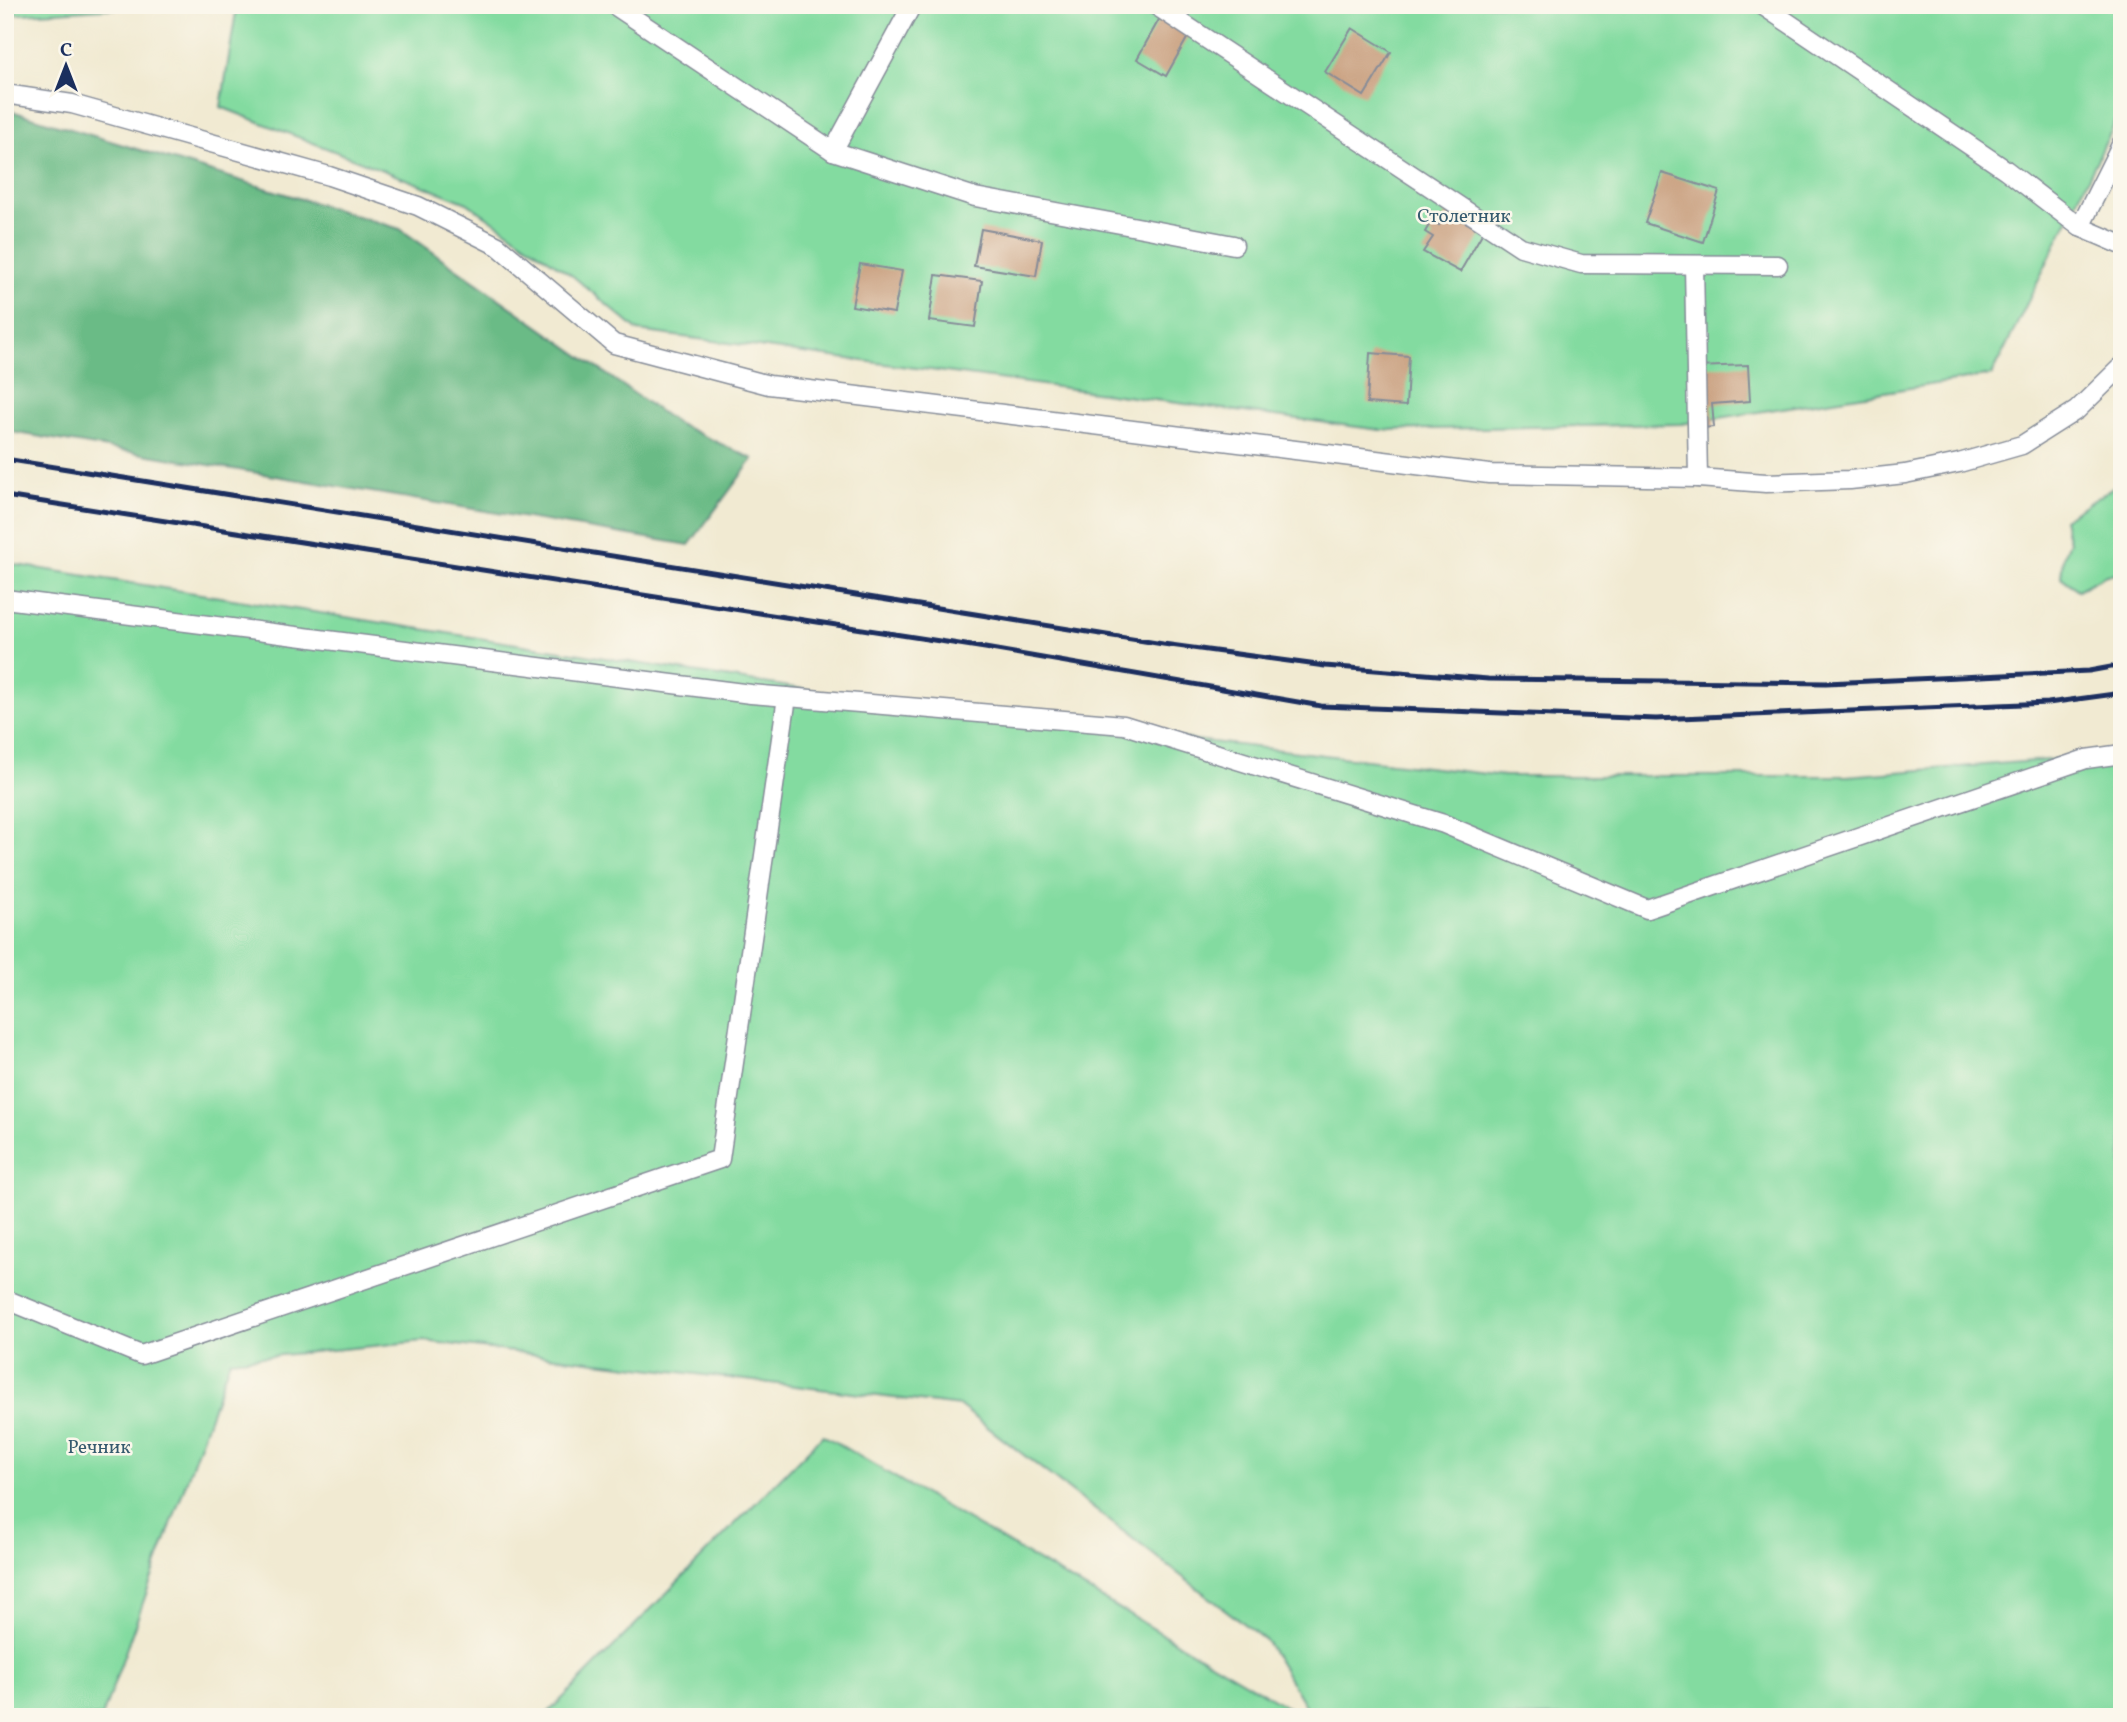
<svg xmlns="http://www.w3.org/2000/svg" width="2127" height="1722" font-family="Vollkorn,serif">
	<rect width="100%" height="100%" fill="#fbf7ec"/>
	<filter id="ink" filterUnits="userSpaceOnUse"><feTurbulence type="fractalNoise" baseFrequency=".0143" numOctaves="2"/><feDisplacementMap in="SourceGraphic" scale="14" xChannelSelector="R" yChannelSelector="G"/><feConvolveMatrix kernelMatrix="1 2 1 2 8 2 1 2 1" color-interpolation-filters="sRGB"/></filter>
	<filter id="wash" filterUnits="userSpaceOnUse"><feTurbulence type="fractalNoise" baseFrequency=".00686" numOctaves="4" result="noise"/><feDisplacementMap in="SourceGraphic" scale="28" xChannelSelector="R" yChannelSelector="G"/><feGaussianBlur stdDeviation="1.57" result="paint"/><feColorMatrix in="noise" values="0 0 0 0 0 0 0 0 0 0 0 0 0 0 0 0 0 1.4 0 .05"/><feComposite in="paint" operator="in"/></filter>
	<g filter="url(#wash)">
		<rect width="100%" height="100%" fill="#f1ead2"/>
		<!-- green -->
		<g fill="#83dba0" stroke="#4f857f" stroke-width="2">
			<polygon points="5,5 171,5 5,15"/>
			<polygon points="237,5 2122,5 2122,109 1992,375 1681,424 1380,430 638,331 574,277 467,203 221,107"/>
			<polygon points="2122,482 2122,574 2106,575 2078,590 2061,577 2063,558 2069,542 2063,519"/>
			<polygon points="5,563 921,708 1504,776 1847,776 2122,754 2122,1717 1312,1717 1266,1641 960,1406 424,1341 230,1360 102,1717 5,1717"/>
			<polygon points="823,1435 1304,1717 544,1717"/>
		</g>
		<!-- forest -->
		<polygon fill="#6abb86" stroke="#427572" stroke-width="2" points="5,109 400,229 676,423 753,459 689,545 5,431"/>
		<g id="blocks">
			<!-- building -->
			<g fill="#caa282">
				<polygon points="1161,16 1190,33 1166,76 1137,59"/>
				<polygon points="1352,28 1391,52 1364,96 1325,72"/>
				<polygon points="1662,173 1719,191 1703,242 1645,223"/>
				<polygon points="1447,212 1483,232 1460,272 1423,252 1433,237 1425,232 1432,220 1439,225"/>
				<polygon points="981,229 1042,240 1036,276 974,266"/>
				<polygon points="860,264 902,271 894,313 852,306"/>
				<polygon points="936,275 982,281 975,327 929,321"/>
				<polygon points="1370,353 1409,356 1406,406 1367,403"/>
				<polygon points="1748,365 1750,401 1712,404 1714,427 1701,428 1697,367"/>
			</g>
		</g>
	</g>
	<g filter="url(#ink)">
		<use href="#blocks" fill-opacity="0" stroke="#868c98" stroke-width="2"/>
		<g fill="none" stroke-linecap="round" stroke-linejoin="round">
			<defs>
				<g id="lane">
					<polyline points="614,5 833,151 975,197 1234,245"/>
					<polyline points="1155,5 1521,247 1581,264 1778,265"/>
					<polyline points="1762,5 2006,170 2080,227 2122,245"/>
					<polyline points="5,94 72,104 329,176 418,206 498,246 614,344 769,385 1489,474 1698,478 1766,483 1850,480 1905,474 1959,463 2022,445 2077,410 2122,366"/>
					<polyline points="833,151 912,5"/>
					<polyline points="2080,227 2122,143"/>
					<polyline points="1694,265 1698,478"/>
					<polyline points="5,599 751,694 1124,725 1444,824 1647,909 2086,759 2122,754"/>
					<polyline points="5,1299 141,1355 720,1159 787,697"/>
				</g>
			</defs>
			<!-- lane casing -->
			<use href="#lane" stroke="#868c98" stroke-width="21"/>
			<!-- lane -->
			<use href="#lane" stroke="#fff" stroke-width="18"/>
			<!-- rail -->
			<g stroke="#1b2f5e" stroke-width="5">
				<polyline points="5,459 1163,644 1325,666 1488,679 1826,683 2089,671 2122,665"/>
				<polyline points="5,496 985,648 1321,706 1656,719 2048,703 2122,693"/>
			</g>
		</g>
	</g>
	<g text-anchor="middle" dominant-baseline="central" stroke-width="5" stroke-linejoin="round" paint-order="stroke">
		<!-- park labels -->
		<g font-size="19" fill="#355a6e" stroke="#fbf7ec">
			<text x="1464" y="217">Столетник</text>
			<text x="99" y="1448">Речник</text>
		</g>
	</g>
	<!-- margin -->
	<rect width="2127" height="1722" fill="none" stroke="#fbf7ec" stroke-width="28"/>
	<!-- north arrow -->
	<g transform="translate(66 66)" stroke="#fbf7ec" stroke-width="5" paint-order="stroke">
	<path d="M0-5L12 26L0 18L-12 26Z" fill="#1b2f5e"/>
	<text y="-10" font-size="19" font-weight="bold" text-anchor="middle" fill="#1b2f5e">С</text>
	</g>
</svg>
